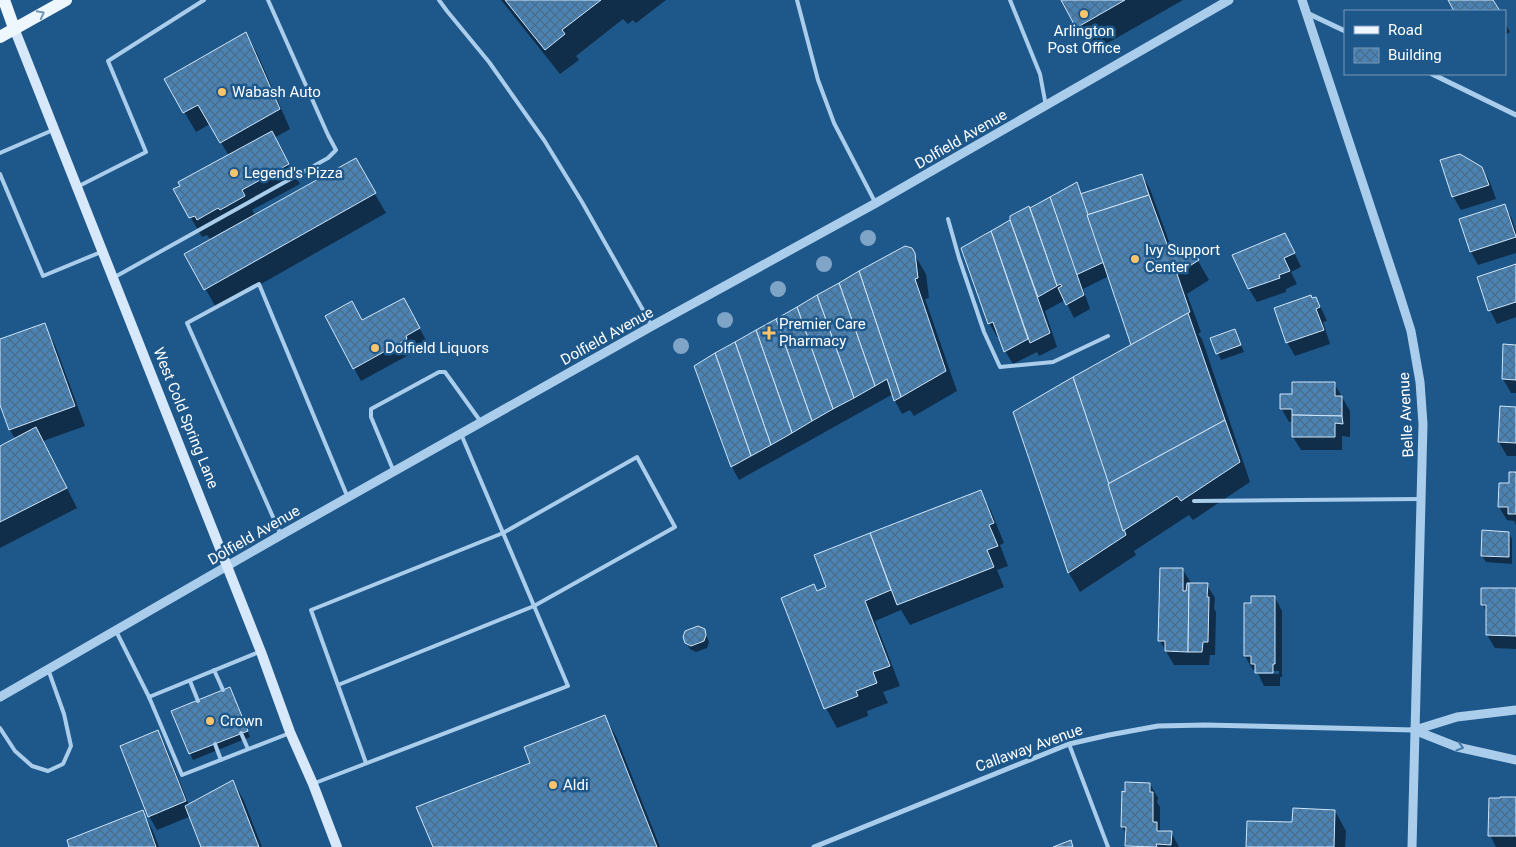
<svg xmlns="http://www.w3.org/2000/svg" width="1516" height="847" font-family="Roboto,sans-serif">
	<defs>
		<pattern id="building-cross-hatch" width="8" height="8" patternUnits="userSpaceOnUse" patternTransform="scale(1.25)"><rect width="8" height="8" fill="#4b83b4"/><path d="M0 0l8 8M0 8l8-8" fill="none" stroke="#4b6d8a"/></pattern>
	</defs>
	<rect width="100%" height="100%" fill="#1e578a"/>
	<!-- shadow -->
	<g fill="#0007" fill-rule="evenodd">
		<polygon points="501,0 666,0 636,23 633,20 628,24 623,19 576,56 579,60 560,74"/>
		<polygon points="1062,0 1183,0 1092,52"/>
		<polygon points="1505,23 1510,32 1505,35"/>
		<polygon points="246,34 257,53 290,129 274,138 300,184 252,210 256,216 355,160 386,213 217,309 186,255 232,229 231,227 210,239 207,235 202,237 175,190 229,156 210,124 196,132 165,79"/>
		<polygon points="1482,168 1490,182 1496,199 1461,210 1453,196"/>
		<polygon points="1142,175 1150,189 1171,247 1194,254 1209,280 1187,294 1201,332 1198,334 1202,339 1250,482 1193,520 1189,515 1134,551 1136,555 1080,592 1069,573 1014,413 1133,345 1109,276 1083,289 1090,309 1074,318 1065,300 1045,311 1057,347 1039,356 1037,352 1013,364 1005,351 1000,336 997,337 989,323 963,248 1076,184 1082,195"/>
		<polygon points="1504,205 1512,219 1516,231 1516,253 1478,265 1471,252"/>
		<polygon points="1292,248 1301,267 1291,272 1297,284 1286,289 1286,292 1257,302 1249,289 1234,256"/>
		<polygon points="914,254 926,274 929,298 925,299 957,391 914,416 910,410 902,414 895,401 893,394 739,480 732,467 695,366"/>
		<polygon points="1516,266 1516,317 1497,324 1490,310"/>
		<polygon points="1316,298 1323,312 1327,321 1323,322 1330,344 1295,356 1287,342 1312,299"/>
		<polygon points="411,313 427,342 412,350 414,352 361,381 354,368 362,321"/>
		<polygon points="44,325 55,345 85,426 43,441 77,508 0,548 0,447 15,439 10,430 0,402 0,341"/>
		<polygon points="1235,330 1244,352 1221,360 1212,339"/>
		<polygon points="1504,346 1516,346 1516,393 1511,393 1503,379"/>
		<polygon points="1334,383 1350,411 1350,437 1342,436 1342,450 1301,450 1293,437 1293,422 1289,422 1281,408 1293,396"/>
		<polygon points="1501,408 1516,408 1516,456 1507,456 1499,442"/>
		<polygon points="1516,473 1516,525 1514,521 1507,520 1499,507"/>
		<polygon points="980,491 991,511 1004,543 1000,545 1008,566 997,570 1004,587 910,625 901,610 875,621 900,686 883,692 888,703 867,711 868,716 837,728 826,708 817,592 828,587 815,556"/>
		<polygon points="1509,533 1512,539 1512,564 1486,562 1482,556"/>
		<polygon points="1183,570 1191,583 1207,585 1215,598 1214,609 1216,612 1215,655 1210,655 1209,665 1174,665 1160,641"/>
		<polygon points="1483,589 1516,589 1516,649 1495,648 1487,635 1487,613 1483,605"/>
		<path d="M1275,597L1282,611V677H1280V686H1264L1256,669L1253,670L1245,656L1246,604H1252ZM1259,671H1279V674H1259Z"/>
		<polygon points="704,630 709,642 707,648 696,652 690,649 686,642"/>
		<polygon points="230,689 250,737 193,760 173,712"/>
		<polygon points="604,716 616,736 660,847 434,847 531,763"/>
		<polygon points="157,732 165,745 189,805 233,781 244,801 262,847 202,847 191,816 157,830 149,816"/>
		<polygon points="1150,784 1158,798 1157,802 1160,807 1160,829 1162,832 1171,832 1179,847 1127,846 1127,835 1122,827"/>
		<polygon points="1516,799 1516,847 1496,847 1490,835"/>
		<polygon points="1335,811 1346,831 1345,847 1247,847 1292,824"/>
		<polygon points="142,812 153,831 159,847 71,847"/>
	</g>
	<!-- building -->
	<g fill="url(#building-cross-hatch)" stroke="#cfe5f8">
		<polygon points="505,0 601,0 562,30 565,34 545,50"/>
		<polygon points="1061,0 1125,0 1076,28"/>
		<polygon points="1448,0 1493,0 1500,11 1454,11"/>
		<polygon points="246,32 280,109 220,143 198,105 183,113 164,79"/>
		<polygon points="272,131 289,164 242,190 245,196 220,210 218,208 197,220 195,216 189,218 173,189 180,186 178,182"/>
		<polygon points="1460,154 1482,167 1489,185 1452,197 1440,160"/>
		<polygon points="356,158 376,193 204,290 184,254"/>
		<polygon points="1142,174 1149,195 1087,215 1080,194"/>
		<polygon points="1077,182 1104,262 1076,275 1050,197"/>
		<polygon points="1149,195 1168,247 1175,244 1195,253 1199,260 1177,274 1190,312 1131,345 1087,215"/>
		<polygon points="1050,197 1084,295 1066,305 1058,288 1062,286 1060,284 1057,286 1030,208"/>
		<polygon points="1505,204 1516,237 1470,252 1459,219"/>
		<polygon points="1029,206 1057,286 1038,297 1010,220 1010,216"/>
		<polygon points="1010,220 1050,333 1030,343 991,231"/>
		<polygon points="991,231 1028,339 1004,352 993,322 988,324 961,248"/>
		<polygon points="1285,233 1295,253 1284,258 1290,271 1279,275 1280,278 1248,289 1232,255"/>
		<polygon points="905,246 912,248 915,253 918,278 915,279 946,371 901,397 859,271"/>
		<polygon points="1516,264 1516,302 1488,311 1477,277"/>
		<polygon points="859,271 901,397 894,401 887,379 875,386 839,283"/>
		<polygon points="839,283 875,386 854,398 817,295"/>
		<polygon points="817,295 854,398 833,409 797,307"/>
		<polygon points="1311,295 1312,298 1316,297 1320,307 1316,309 1324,330 1286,343 1274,308"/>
		<polygon points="404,298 420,328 406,336 407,339 353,369 325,316 352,301 362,320"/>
		<polygon points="797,307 833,409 812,421 776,319"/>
		<polygon points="1188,313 1225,420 1108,484 1073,377"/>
		<polygon points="776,319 812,421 792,433 756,330"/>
		<polygon points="45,323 75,406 9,430 0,405 0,339"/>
		<polygon points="1235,329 1241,345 1216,354 1210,338"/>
		<polygon points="756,330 792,433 771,445 735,342"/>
		<polygon points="735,342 771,445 751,456 715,353"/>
		<polygon points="1503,344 1516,345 1516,380 1502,379"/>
		<polygon points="715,353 751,456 731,467 694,366"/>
		<polygon points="1073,377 1126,535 1068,573 1013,412"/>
		<polygon points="1292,382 1335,382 1335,396 1342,396 1342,416 1292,415 1292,409 1280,409 1280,394 1292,394"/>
		<polygon points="1500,406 1516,407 1516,443 1498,442"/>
		<polygon points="1292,415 1342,416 1343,424 1335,423 1335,437 1292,437"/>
		<polygon points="1225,420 1240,462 1181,501 1177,496 1123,531 1108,484"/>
		<polygon points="36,427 67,488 0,522 0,446"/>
		<polygon points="1509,472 1516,472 1516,514 1508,514 1508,507 1498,507 1499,483 1509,483"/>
		<polygon points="981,490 994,523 989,525 998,546 987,550 994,567 897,605 870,533"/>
		<polygon points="1482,530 1509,532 1509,557 1481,556"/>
		<polygon points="870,533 891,590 865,601 890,666 873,672 877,683 856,691 858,696 824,709 781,598 814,584 817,591 826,587 814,555"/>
		<polygon points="1160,568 1183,568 1183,591 1186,591 1187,583 1189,583 1188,652 1165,651 1165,641 1158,641"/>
		<polygon points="1189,583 1208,583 1207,597 1209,597 1208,642 1203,642 1202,652 1188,652"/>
		<polygon points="1481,588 1516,588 1516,636 1486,635 1486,605 1481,605"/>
		<polygon points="1251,596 1275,596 1275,664 1273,664 1273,673 1255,673 1255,664 1251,664 1251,656 1244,656 1244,603 1251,603"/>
		<polygon points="698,626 705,629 706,635 704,641 691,646 685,643 683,637 685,631"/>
		<polygon points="230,687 248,731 189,754 171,711"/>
		<polygon points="605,715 657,847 433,847 416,807 530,763 524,747"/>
		<polygon points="158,730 186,801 148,817 120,746"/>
		<polygon points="233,780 259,847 201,847 185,806"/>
		<polygon points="1125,782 1150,783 1150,792 1153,792 1153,822 1157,822 1157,831 1172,831 1171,845 1156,844 1157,847 1125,846 1126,827 1121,827 1122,791 1125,792"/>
		<polygon points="1500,797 1516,797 1516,836 1488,836 1489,798 1500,798"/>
		<polygon points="1293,808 1335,810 1334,847 1246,847 1247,821 1292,822"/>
		<polygon points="143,810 156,847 69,847 67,840"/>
		<polygon points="1071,840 1073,847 1053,847"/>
	</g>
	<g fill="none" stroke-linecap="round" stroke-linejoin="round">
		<!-- service -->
		<g stroke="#aacdec" stroke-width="4">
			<polyline points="439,0 447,11 489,62 544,140 582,202 652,326"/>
			<polyline points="797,0 818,80 834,123 875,202"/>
			<polyline points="1010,0 1040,74 1046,106"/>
			<polyline points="0,153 53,130"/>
			<polyline points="0,174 43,276 101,252"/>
			<polyline points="77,187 146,152 108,61 204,0"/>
			<polyline points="948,219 959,258 984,332 1000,367 1053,362 1108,336"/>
			<polyline points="113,278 328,158 336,150 328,135 268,0"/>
			<polyline points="394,472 371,417 371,409 439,372 445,372 481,422"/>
			<polyline points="1194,501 1421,499"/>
			<polyline points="281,535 187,323 259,284 348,498"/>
			<polyline points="116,631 149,697 259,652"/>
			<polyline points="214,670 223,690"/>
			<polyline points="190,681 198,701"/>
			<polyline points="338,685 534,606 675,527 637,457 503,533 311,610 366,763"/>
			<polyline points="149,697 182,775 290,733"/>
			<polyline points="0,728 15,751 32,766 48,771 63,764 71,746 64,714 48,669"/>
			<polyline points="241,733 248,749"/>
			<polyline points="215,744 221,760"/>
			<polyline points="1069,744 1108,847"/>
			<polyline points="315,783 568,686 461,434"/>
		</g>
		<!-- minor -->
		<g stroke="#aacdec" stroke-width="5">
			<polyline points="1307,13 1345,31"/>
			<polyline points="1432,74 1516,115"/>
			<polyline points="814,847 1069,744 1109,735 1158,726 1205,725 1414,730"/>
		</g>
		<!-- tertiary -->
		<g stroke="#aacdec" stroke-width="9">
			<polyline points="1302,0 1399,293 1411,331 1420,382 1423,424 1412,847"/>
			<polyline points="0,697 281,535 652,326 876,203 1229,0"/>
			<polyline points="1414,730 1457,747 1516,760"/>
			<polyline points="1415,730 1457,717 1516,710"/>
		</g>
		<!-- secondary -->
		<polyline stroke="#d6e8f9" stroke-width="10" points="14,28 261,652 290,732 313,784 337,847"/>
		<!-- primary -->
		<g stroke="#eff7fe" stroke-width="12">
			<polyline points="4,0 14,28"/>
			<polyline points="0,37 66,0"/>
		</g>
	</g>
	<!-- trees -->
	<g fill="#7fa5c6">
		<circle cx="868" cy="238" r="8"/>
		<circle cx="824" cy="264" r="8"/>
		<circle cx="778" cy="289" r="8"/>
		<circle cx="725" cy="320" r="8"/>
		<circle cx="681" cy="346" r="8"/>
	</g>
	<!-- one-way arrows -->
	<defs><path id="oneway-chevron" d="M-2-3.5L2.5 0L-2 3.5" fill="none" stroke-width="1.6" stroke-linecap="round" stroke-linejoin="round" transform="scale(1.25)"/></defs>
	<use stroke="#7297b8" href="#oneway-chevron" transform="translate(41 14) rotate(-28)"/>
	<use stroke="#487aa7" href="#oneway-chevron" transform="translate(1460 747) rotate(16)"/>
	<!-- markers -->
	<g fill="#fac46a" stroke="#1e578a" stroke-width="2">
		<circle cx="1084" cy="14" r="5"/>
		<circle cx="222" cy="92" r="5"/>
		<circle cx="234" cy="173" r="5"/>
		<circle cx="1135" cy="259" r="5"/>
		<path d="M766.5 325.5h5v5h5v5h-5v5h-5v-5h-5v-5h5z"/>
		<circle cx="375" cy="348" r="5"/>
		<circle cx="210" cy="721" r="5"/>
		<circle cx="553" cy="785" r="5"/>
	</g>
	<g text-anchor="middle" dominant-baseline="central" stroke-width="5" stroke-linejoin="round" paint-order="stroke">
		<!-- poi labels -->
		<g font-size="15" fill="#fff" stroke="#1e578a" text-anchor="start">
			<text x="1084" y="31" text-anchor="middle">Arlington<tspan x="1084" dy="17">Post Office</tspan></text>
			<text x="232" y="92">Wabash Auto</text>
			<text x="244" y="173">Legend's Pizza</text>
			<text x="1145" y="250">Ivy Support<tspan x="1145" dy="17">Center</tspan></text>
			<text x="779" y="324">Premier Care<tspan x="779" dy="17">Pharmacy</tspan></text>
			<text x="385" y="348">Dolfield Liquors</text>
			<text x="220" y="721">Crown</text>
			<text x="563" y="785">Aldi</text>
		</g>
		<!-- street labels -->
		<g font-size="15" fill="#fff" stroke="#1e578a">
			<text transform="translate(961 139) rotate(-30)">Dolfield Avenue</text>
			<text transform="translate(607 336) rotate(-29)">Dolfield Avenue</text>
			<text transform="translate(1406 415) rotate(-93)">Belle Avenue</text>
			<text transform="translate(186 418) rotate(68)">West Cold Spring Lane</text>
			<text transform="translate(254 535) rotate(-30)">Dolfield Avenue</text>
			<text transform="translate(1029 748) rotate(-20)">Callaway Avenue</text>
		</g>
	</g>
	<!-- legend -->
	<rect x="1344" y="10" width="162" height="65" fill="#1e578a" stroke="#789ab9"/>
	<rect x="1354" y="26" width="25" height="8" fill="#eff7fe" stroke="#789ab9"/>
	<text x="1388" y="35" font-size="15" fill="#ffffff">Road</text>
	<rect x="1354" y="48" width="25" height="15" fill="url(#building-cross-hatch)" stroke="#789ab9"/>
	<text x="1388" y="60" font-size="15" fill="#ffffff">Building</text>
</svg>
